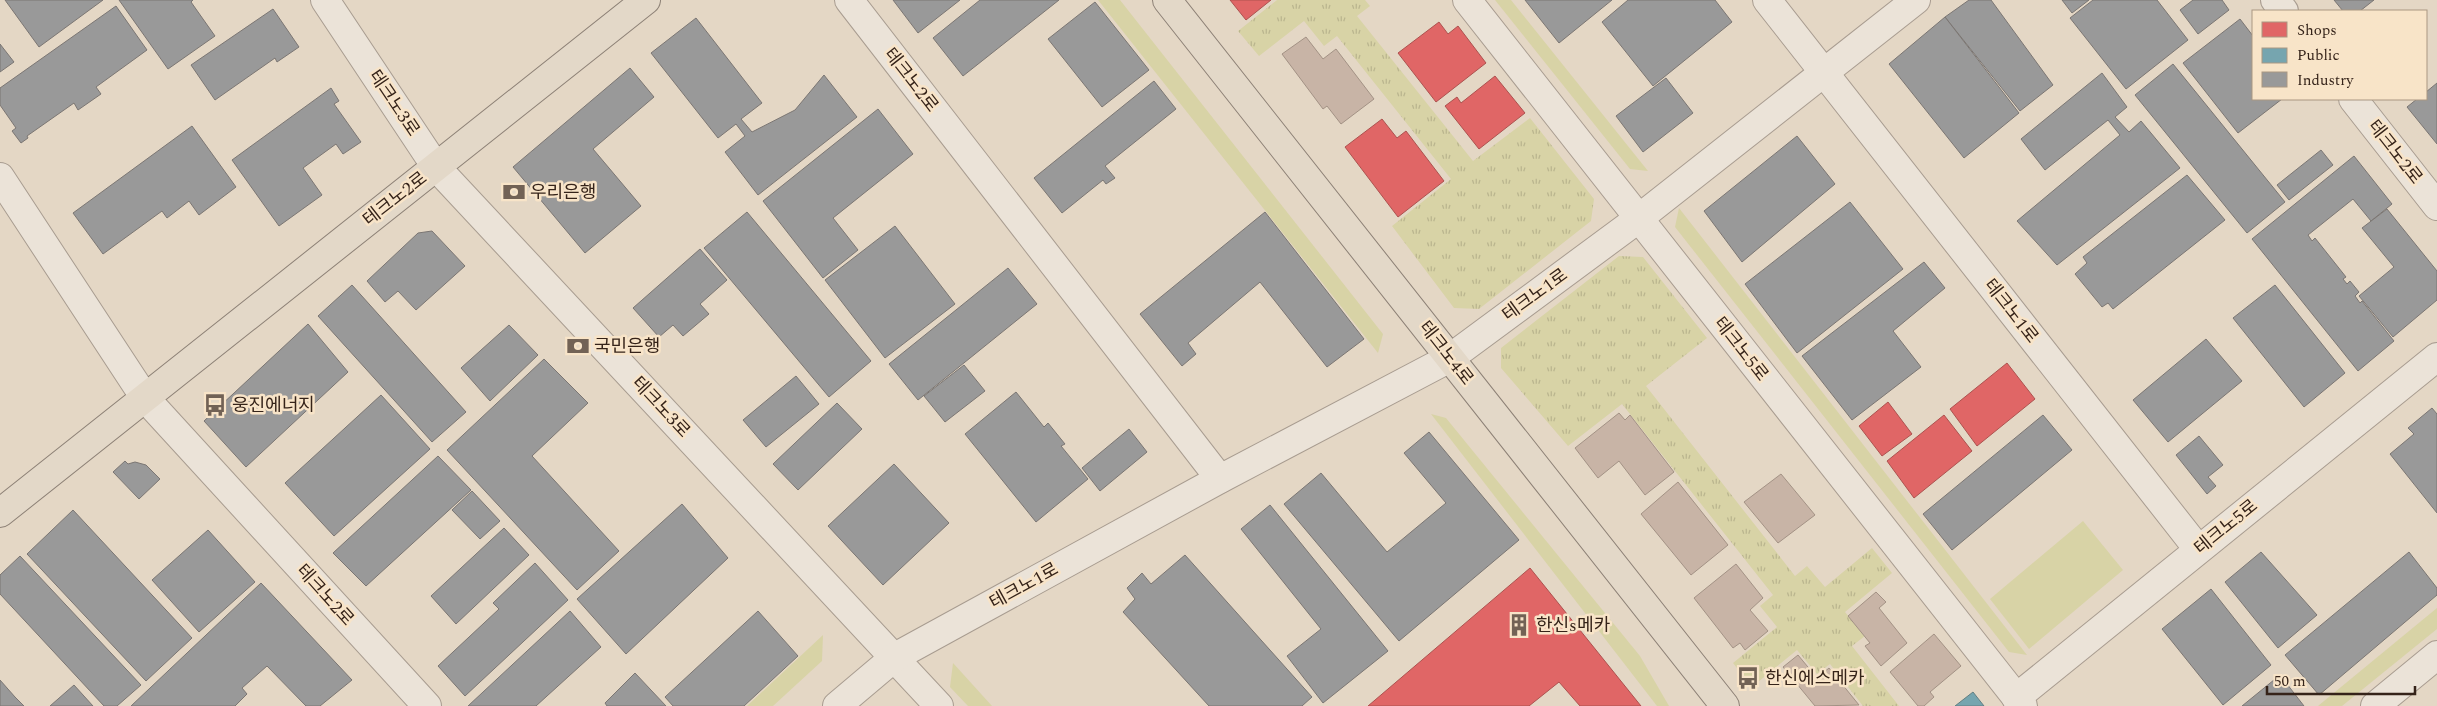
<svg xmlns="http://www.w3.org/2000/svg" width="2437" height="706" font-family="Spectral,'Noto Sans KR',serif">
	<defs>
		<pattern id="park-tufts" width="24" height="20" patternUnits="userSpaceOnUse" patternTransform="scale(1.25)"><rect width="24" height="20" fill="#d8d3a6"/><path d="M3 7l-1-3M5 7V3M7 7l1-3M15 17l-1-3M17 17v-4M19 17l1-3" fill="none" stroke="#bab58e"/></pattern>
	</defs>
	<rect width="100%" height="100%" fill="#e4d7c5"/>
	<!-- grass -->
	<g fill="#d8d3a6">
		<polygon points="1098,0 1120,0 1383,334 1378,353"/>
		<polygon points="1495,0 1511,0 1648,171 1630,169"/>
		<polygon points="1679,208 2027,655 2009,652 1675,227"/>
		<polygon points="1431,414 1446,418 1640,656 1669,706 1657,706"/>
		<polygon points="2083,521 2123,570 2029,649 1990,599"/>
		<polygon points="2437,608 2437,629 2342,706 2318,706"/>
		<polygon points="823,635 822,661 773,706 747,706"/>
		<polygon points="953,663 992,706 968,706 950,687"/>
	</g>
	<!-- park -->
	<g fill="url(#park-tufts)">
		<polygon points="1277,0 1365,0 1370,6 1357,16 1473,161 1530,118 1594,199 1591,221 1479,309 1454,308 1392,226 1451,179 1337,36 1324,46 1304,21 1259,56 1238,31"/>
		<polygon points="1619,256 1643,257 1707,338 1646,386 1795,576 1807,566 1825,587 1872,548 1892,573 1845,612 1865,636 1852,646 1899,706 1863,706 1830,664 1817,674 1797,650 1752,687 1733,663 1777,627 1760,606 1773,595 1622,404 1568,446 1501,368 1501,348"/>
	</g>
	<!-- shops -->
	<g fill="#e06666" stroke="#ad524f">
		<polygon points="1230,0 1271,0 1246,20"/>
		<polygon points="1439,22 1448,34 1458,26 1486,63 1436,102 1398,53"/>
		<polygon points="1495,76 1525,113 1479,149 1445,106 1457,97 1461,103"/>
		<polygon points="1382,119 1397,138 1406,131 1444,181 1398,217 1345,147"/>
		<polygon points="2007,363 2035,399 1977,446 1950,409"/>
		<polygon points="1888,402 1912,434 1882,456 1859,426"/>
		<polygon points="1944,415 1972,451 1914,498 1887,461"/>
		<polygon points="1530,568 1641,706 1580,706 1559,682 1529,706 1368,706"/>
	</g>
	<!-- public -->
	<polygon fill="#76a5af" stroke="#627e82" points="1973,692 1984,706 1955,706"/>
	<!-- industry -->
	<g fill="#999" stroke="#7b7673">
		<polygon points="5,0 103,0 39,47"/>
		<polygon points="119,0 193,0 191,2 215,36 168,69"/>
		<polygon points="893,0 960,0 918,33"/>
		<polygon points="980,0 1059,0 963,76 933,38"/>
		<polygon points="1525,0 1612,0 1559,43"/>
		<polygon points="1628,0 1715,0 1732,22 1653,86 1602,22"/>
		<polygon points="1969,0 1991,0 2053,85 2020,111 1945,17"/>
		<polygon points="2062,0 2089,0 2072,13"/>
		<polygon points="2093,0 2157,0 2188,40 2126,89 2070,18"/>
		<polygon points="2193,0 2222,0 2229,10 2198,34 2180,10"/>
		<polygon points="2334,0 2374,0 2360,11 2343,11"/>
		<polygon points="1095,2 1149,70 1102,107 1048,39"/>
		<polygon points="116,6 147,50 96,87 101,94 78,110 74,103 27,136 28,138 21,143 12,131 16,128 0,105 0,88"/>
		<polygon points="273,9 299,47 277,62 275,58 215,100 191,65"/>
		<polygon points="1945,17 2019,113 1964,158 1889,64"/>
		<polygon points="696,18 762,103 741,119 752,132 795,110 824,75 857,117 758,195 725,152 745,136 736,124 718,138 651,53"/>
		<polygon points="2240,19 2253,36 2253,99 2282,99 2238,133 2183,63"/>
		<polygon points="0,44 14,62 0,72"/>
		<polygon points="2173,64 2285,202 2247,233 2135,95"/>
		<polygon points="630,68 654,97 593,149 641,206 585,253 513,167"/>
		<polygon points="2102,73 2127,107 2115,117 2129,132 2141,121 2180,168 2057,265 2017,221 2120,135 2108,120 2045,170 2021,139"/>
		<polygon points="1666,78 1693,113 1643,152 1616,116"/>
		<polygon points="1154,81 1176,109 1105,166 1115,178 1106,184 1103,180 1062,213 1034,178"/>
		<polygon points="2437,83 2437,144 2407,107 2417,99 2426,99 2426,92"/>
		<polygon points="331,88 339,101 334,104 361,142 343,154 336,144 303,168 322,195 279,226 232,160"/>
		<polygon points="878,109 913,154 833,218 858,250 823,278 763,201"/>
		<polygon points="192,126 236,187 199,215 189,201 167,218 162,211 103,254 73,213"/>
		<polygon points="1797,136 1835,184 1742,262 1704,211"/>
		<polygon points="2321,150 2333,165 2289,200 2277,185"/>
		<polygon points="2354,156 2392,204 2371,221 2353,199 2308,235 2312,241 2315,238 2346,277 2343,279 2347,284 2350,281 2359,292 2355,296 2360,303 2362,301 2394,341 2358,371 2252,239"/>
		<polygon points="2187,175 2225,220 2113,309 2108,303 2102,307 2075,274 2087,263 2083,257"/>
		<polygon points="1850,202 1903,269 1797,353 1745,284"/>
		<polygon points="2387,209 2437,271 2437,300 2393,337 2359,296 2394,267 2362,228"/>
		<polygon points="747,212 871,361 829,397 704,248"/>
		<polygon points="1265,212 1364,339 1327,367 1260,282 1188,343 1196,354 1182,366 1140,314"/>
		<polygon points="895,226 955,304 885,358 825,280"/>
		<polygon points="432,231 465,266 416,310 398,291 385,302 367,281 418,233"/>
		<polygon points="700,249 727,280 700,304 709,314 683,336 673,325 659,337 633,308"/>
		<polygon points="1924,262 1945,288 1893,331 1921,367 1852,420 1802,356"/>
		<polygon points="1008,268 1037,304 918,400 889,364"/>
		<polygon points="352,285 466,412 432,442 318,316"/>
		<polygon points="2275,285 2345,373 2304,407 2233,318"/>
		<polygon points="308,324 348,372 246,467 204,421"/>
		<polygon points="509,325 538,355 490,401 461,368"/>
		<polygon points="2206,339 2242,381 2168,442 2133,400"/>
		<polygon points="544,359 588,403 532,456 619,551 577,590 447,450"/>
		<polygon points="964,365 985,391 945,422 924,396"/>
		<polygon points="796,376 819,404 766,447 743,420"/>
		<polygon points="1016,392 1044,427 1048,423 1065,444 1061,446 1088,479 1036,522 965,434"/>
		<polygon points="381,395 430,449 334,536 285,483"/>
		<polygon points="837,403 862,429 798,490 773,464"/>
		<polygon points="2432,408 2437,414 2437,513 2390,454 2414,434 2408,428"/>
		<polygon points="2043,415 2072,450 1952,550 1923,514"/>
		<polygon points="1129,429 1147,452 1100,491 1082,468"/>
		<polygon points="1429,432 1519,540 1399,641 1284,504 1321,473 1387,552 1446,503 1404,453"/>
		<polygon points="2199,436 2223,465 2208,477 2216,486 2207,494 2176,455"/>
		<polygon points="438,456 471,490 366,586 333,553"/>
		<polygon points="125,461 128,464 135,462 146,465 160,479 139,499 113,472"/>
		<polygon points="894,464 949,523 883,585 828,526"/>
		<polygon points="472,491 500,521 480,539 452,510"/>
		<polygon points="682,504 728,558 626,654 577,599"/>
		<polygon points="1270,505 1388,651 1323,703 1287,656 1321,629 1241,529"/>
		<polygon points="73,510 192,638 146,681 27,554"/>
		<polygon points="504,528 529,555 456,624 431,596"/>
		<polygon points="208,530 255,582 199,632 152,580"/>
		<polygon points="2261,552 2317,615 2278,648 2225,582"/>
		<polygon points="2409,552 2437,588 2437,595 2319,695 2285,655"/>
		<polygon points="1185,555 1312,697 1302,706 1209,706 1123,612 1135,599 1127,588 1142,573 1151,584"/>
		<polygon points="20,556 141,685 117,706 104,706 0,594 0,575"/>
		<polygon points="535,563 568,600 465,696 438,666 499,609 493,603"/>
		<polygon points="261,583 352,680 320,706 306,706 267,666 242,688 247,694 235,706 131,706"/>
		<polygon points="2211,589 2271,665 2223,705 2162,629"/>
		<polygon points="570,611 601,647 536,706 468,706"/>
		<polygon points="758,611 798,656 744,706 673,706 665,697"/>
		<polygon points="635,673 666,706 607,706 605,703"/>
		<polygon points="2280,675 2304,706 2242,706"/>
		<polygon points="0,680 15,697 24,706 0,706"/>
		<polygon points="74,685 93,706 50,706"/>
	</g>
	<!-- building -->
	<g fill="#c8b4a6" stroke="#a39285">
		<polygon points="1306,37 1323,59 1336,49 1374,99 1341,124 1327,106 1323,109 1282,54"/>
		<polygon points="1619,413 1625,420 1630,415 1674,472 1645,495 1619,461 1598,478 1575,448"/>
		<polygon points="1781,474 1815,515 1778,543 1744,502"/>
		<polygon points="1678,482 1728,545 1691,575 1641,514"/>
		<polygon points="1736,564 1763,598 1750,610 1768,631 1745,650 1740,643 1733,648 1694,598"/>
		<polygon points="1876,592 1886,602 1879,608 1907,643 1881,666 1865,646 1870,643 1848,616"/>
		<polygon points="1934,634 1961,666 1930,692 1934,697 1924,706 1918,706 1890,672"/>
		<polygon points="1798,655 1817,678 1829,668 1859,705 1815,706 1783,667"/>
	</g>
	<g fill="none" stroke-linecap="round" stroke-linejoin="round">
		<defs>
			<g id="minor">
				<polyline points="325,0 436,167 939,706"/>
				<polyline points="849,0 1220,479"/>
				<polyline points="1467,0 2023,706"/>
				<polyline points="1767,0 2198,549"/>
				<polyline points="2275,0 2284,11"/>
				<polyline points="2353,99 2437,206"/>
				<polyline points="0,177 145,398 427,706"/>
				<polyline points="2016,698 2437,357"/>
				<polyline points="837,706 895,657 1220,479 1450,358 1638,219 1916,0"/>
				<polyline points="2375,706 2437,655"/>
			</g>
			<g id="major">
				<polyline points="1167,0 1725,706"/>
				<polyline points="0,513 646,0"/>
			</g>
		</defs>
		<!-- minor casing -->
		<use href="#minor" stroke="#a89c90" stroke-width="30"/>
		<!-- major casing -->
		<use href="#major" stroke="#8d8176" stroke-width="30"/>
		<!-- minor -->
		<use href="#minor" stroke="#ebe3d8" stroke-width="28"/>
		<!-- major -->
		<use href="#major" stroke="#e3d8c8" stroke-width="28"/>
	</g>
	<!-- icons -->
	<defs>
		<symbol id="bank-bare" viewBox="-9 -9 18 18"><path d="M-6-4H6V4H-6ZM0-2.3a2.3 2.3 0 1 0 0 4.6a2.3 2.3 0 1 0 0-4.6Z" fill="#726255" stroke="#f8e4c8" stroke-width="2.5" paint-order="stroke"/></symbol>
		<symbol id="bus-bare" viewBox="-9 -9 18 18"><path d="M-5-6H5V4H4V6H2V4H-2V6H-4V4H-5ZM-3.5-4V0h7V-4ZM-3.5 1.2v1.5H-2V1.2ZM2 1.2v1.5H3.5V1.2Z" fill="#726255" stroke="#f8e4c8" stroke-width="2.5" paint-order="stroke"/></symbol>
		<symbol id="building-bare" viewBox="-9 -9 18 18"><path d="M-4-6H4V6H1V3H-1V6H-4ZM-2.5-4.3h1.7v1.8h-1.7ZM.8-4.3h1.7v1.8H.8ZM-2.5-1h1.7V.8h-1.7ZM.8-1h1.7V.8H.8Z" fill="#726255" stroke="#f8e4c8" stroke-width="2.5" paint-order="stroke"/></symbol>
	</defs>
	<g fill-rule="evenodd">
		<use href="#bank-bare" x="498" y="176" width="32" height="32"/>
		<use href="#bank-bare" x="562" y="330" width="32" height="32"/>
		<use href="#bus-bare" x="199" y="389" width="32" height="32"/>
		<use href="#building-bare" x="1503" y="609" width="32" height="32"/>
		<use href="#bus-bare" x="1732" y="662" width="32" height="32"/>
	</g>
	<g text-anchor="middle" dominant-baseline="central" stroke-width="5" stroke-linejoin="round" paint-order="stroke">
		<!-- street labels -->
		<g font-size="18" fill="#352319" stroke="#f8e4c8">
			<text transform="translate(911 80) rotate(52)">테크노2로</text>
			<text transform="translate(394 103) rotate(56)">테크노3로</text>
			<text transform="translate(2395 152) rotate(52)">테크노2로</text>
			<text transform="translate(395 199) rotate(-38)">테크노2로</text>
			<text transform="translate(1535 295) rotate(-36)">테크노1로</text>
			<text transform="translate(2011 311) rotate(52)">테크노1로</text>
			<text transform="translate(1741 349) rotate(52)">테크노5로</text>
			<text transform="translate(1446 353) rotate(52)">테크노4로</text>
			<text transform="translate(661 407) rotate(47)">테크노3로</text>
			<text transform="translate(2226 527) rotate(-39)">테크노5로</text>
			<text transform="translate(1024 586) rotate(-29)">테크노1로</text>
			<text transform="translate(325 595) rotate(48)">테크노2로</text>
		</g>
		<!-- poi labels -->
		<g font-size="18" fill="#352319" stroke="#f8e4c8" text-anchor="start">
			<text x="530" y="192">우리은행</text>
			<text x="594" y="346">국민은행</text>
			<text x="232" y="405">웅진에너지</text>
			<text x="1536" y="625">한신s메카</text>
			<text x="1765" y="678">한신에스메카</text>
		</g>
	</g>
	<!-- legend -->
	<rect x="2252" y="10" width="175" height="90" fill="#f8e4c8" stroke="#aa9782"/>
	<rect x="2262" y="22" width="25" height="15" fill="#e06666" stroke="#aa9782"/>
	<text x="2297" y="35" font-size="15" fill="#352319">Shops</text>
	<rect x="2262" y="48" width="25" height="15" fill="#76a5af" stroke="#aa9782"/>
	<text x="2297" y="60" font-size="15" fill="#352319">Public</text>
	<rect x="2262" y="72" width="25" height="15" fill="#999999" stroke="#aa9782"/>
	<text x="2297" y="85" font-size="15" fill="#352319">Industry</text>
	<!-- scale -->
	<path d="M2267 686v8h148v-8" fill="none" stroke="#352319" stroke-width="2.5"/>
	<text x="2274" y="686" font-size="15" fill="#352319" stroke="#f8e4c8" stroke-width="4" paint-order="stroke">50 m</text>
</svg>
